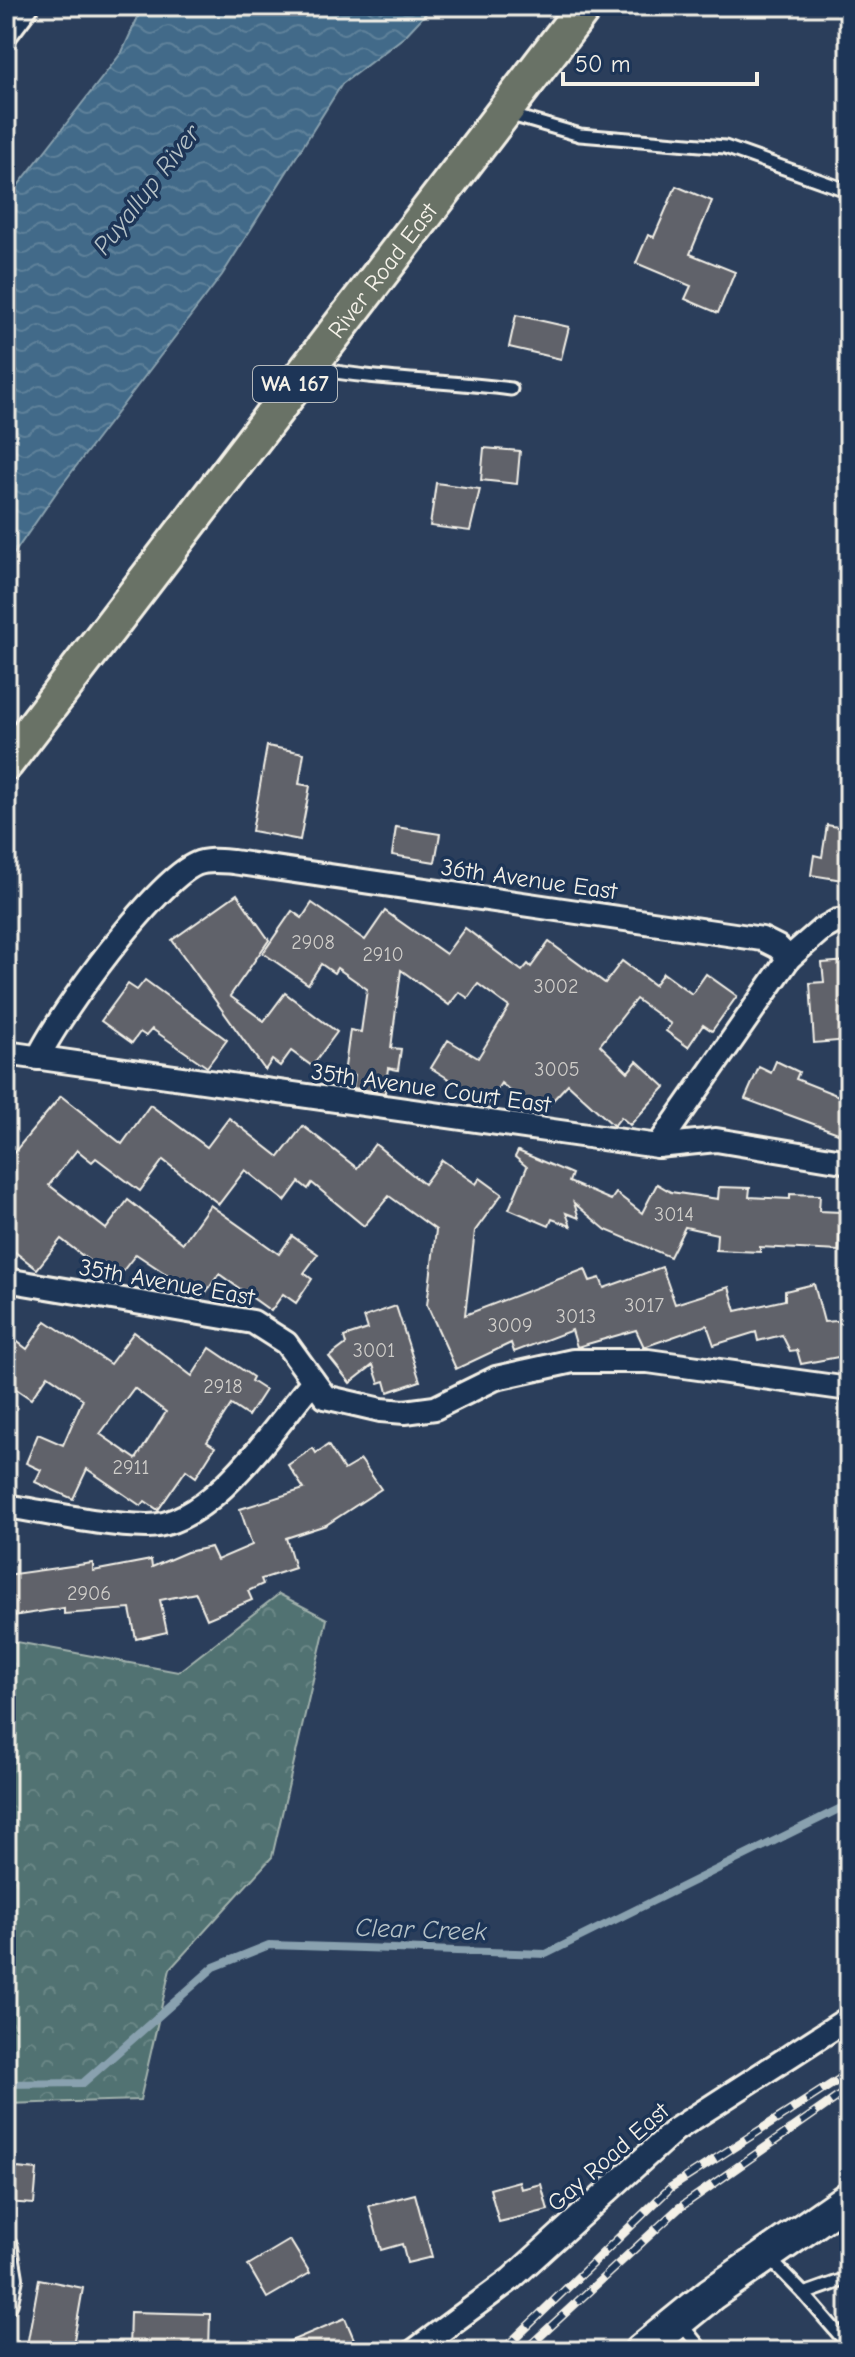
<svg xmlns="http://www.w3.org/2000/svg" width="855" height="2357" font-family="'Comic Neue',sans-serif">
	<defs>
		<pattern id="forest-crowns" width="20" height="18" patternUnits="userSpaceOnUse" patternTransform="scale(2)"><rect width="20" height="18" fill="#517272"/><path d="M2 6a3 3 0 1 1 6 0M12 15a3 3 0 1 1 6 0" fill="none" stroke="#6b8786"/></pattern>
		<pattern id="water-waves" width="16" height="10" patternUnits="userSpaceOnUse" patternTransform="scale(2)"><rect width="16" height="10" fill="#426b89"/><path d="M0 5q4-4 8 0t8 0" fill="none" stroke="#5e819a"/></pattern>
	</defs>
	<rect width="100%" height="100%" fill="#2b3e5b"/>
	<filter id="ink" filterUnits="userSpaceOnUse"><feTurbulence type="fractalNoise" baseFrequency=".0125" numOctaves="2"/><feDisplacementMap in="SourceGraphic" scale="16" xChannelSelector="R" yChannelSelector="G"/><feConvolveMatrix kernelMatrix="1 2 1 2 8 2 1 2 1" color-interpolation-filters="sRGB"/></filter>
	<g filter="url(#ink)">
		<!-- forest -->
		<polygon fill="url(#forest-crowns)" stroke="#a2b2ad" stroke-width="2" points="279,1594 327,1619 272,1857 170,1969 140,2100 6,2104 6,1640 178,1672"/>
		<!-- water -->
		<polygon fill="url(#water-waves)" stroke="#89a1af" stroke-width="2" points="143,6 433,6 404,37 342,84 222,275 58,490 6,565 6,201 122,52"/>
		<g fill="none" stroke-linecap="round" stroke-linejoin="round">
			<!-- stream -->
			<polyline stroke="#89a1af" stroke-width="8" points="6,2084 83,2083 214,1967 269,1945 546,1954 849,1804"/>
		</g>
		<!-- building -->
		<g fill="#61626b" stroke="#f4f1e8" stroke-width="2" fill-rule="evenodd">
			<polygon points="676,186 712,201 690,254 735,272 718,313 685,299 691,286 636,263 648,235 654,237"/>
			<polygon points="516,315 569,327 561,359 509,347"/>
			<polygon points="484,448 520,451 517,484 481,480"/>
			<polygon points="436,483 480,489 470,531 430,526"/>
			<polygon points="267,746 304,753 299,784 310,786 300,840 252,831"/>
			<polygon points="827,825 849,829 849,881 811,875 814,855 822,857"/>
			<polygon points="396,827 440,834 435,862 392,855"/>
			<polygon points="237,894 269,940 230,996 264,1021 285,993 337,1032 312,1066 291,1051 280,1066 272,1060 265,1070 172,940"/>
			<polygon points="312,903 365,940 385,911 446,954 465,928 522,971 528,964 531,967 549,942 605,983 622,961 654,985 663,973 692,994 706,974 737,996 712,1031 703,1025 688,1047 666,1031 671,1024 636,999 600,1045 628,1072 637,1061 665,1087 630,1125 621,1117 614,1126 568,1084 539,1115 501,1083 486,1107 460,1091 462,1087 431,1068 448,1040 478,1058 509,1007 478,984 468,998 459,992 449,1005 401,970 391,1048 401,1049 398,1070 388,1068 385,1093 353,1088 355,1075 344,1074 350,1030 361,1032 367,989 337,968 334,973 321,964 308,984 263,953 292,911 302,918"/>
			<polygon points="849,961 849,1040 814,1043 810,983 824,982 822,963"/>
			<polygon points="145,980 227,1040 207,1067 152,1029 146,1036 140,1032 132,1043 101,1021 128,984 137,990"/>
			<polygon points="776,1061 799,1072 796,1079 849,1100 849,1137 745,1099 759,1067 771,1073"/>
			<polygon points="61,1096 122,1144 150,1105 207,1147 229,1118 279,1157 303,1126 357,1168 375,1144 424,1184 442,1160 476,1184 480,1178 502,1194 475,1231 465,1315 585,1269 590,1281 600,1278 604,1288 662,1267 675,1304 729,1287 736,1311 785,1300 785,1291 814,1284 824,1322 849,1320 849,1355 801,1364 797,1350 790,1351 782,1335 758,1341 756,1332 714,1345 707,1325 644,1347 636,1330 577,1347 572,1330 514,1352 511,1343 456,1369 427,1305 436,1230 389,1196 364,1226 312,1183 308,1189 299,1182 285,1201 245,1170 219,1204 163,1160 140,1191 96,1158 92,1162 77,1150 49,1185 106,1229 128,1200 183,1243 210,1205 279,1254 292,1236 318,1254 304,1273 312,1279 296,1303 283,1294 271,1311 219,1274 202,1298 136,1254 115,1281 61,1239 37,1269 6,1245 6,1162"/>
			<polygon points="518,1151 572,1174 569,1182 611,1200 616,1193 642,1213 657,1184 671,1192 718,1199 719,1187 750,1188 749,1197 790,1199 790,1194 820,1195 819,1211 841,1212 839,1251 760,1247 760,1252 716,1250 717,1234 685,1227 670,1257 606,1230 574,1203 579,1218 566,1213 571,1226 552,1219 549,1226 509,1209 527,1167 515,1157"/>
			<polygon points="396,1306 420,1381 388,1392 385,1381 379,1383 373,1365 350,1383 329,1357 346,1344 344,1337 368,1329 364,1317"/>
			<path d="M46,1321L110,1364L134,1332L192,1376L210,1348L253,1377L251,1381L265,1390L248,1416L231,1405L207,1442L215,1447L196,1477L186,1470L158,1510L145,1501L141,1506L87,1469L73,1499L35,1482L41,1470L26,1463L38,1434L63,1445L83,1399L48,1375L31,1399L6,1382V1333L27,1349ZM134,1388L166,1412L136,1459L100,1434Z"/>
			<polygon points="328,1445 344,1470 361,1460 381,1489 326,1525 286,1538 295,1568 261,1579 263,1584 248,1591 252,1600 207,1619 196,1593 160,1600 167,1632 136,1639 130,1609 64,1614 64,1608 6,1617 6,1575 93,1563 93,1571 151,1560 152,1567 187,1552 211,1547 217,1560 252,1545 240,1509 304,1489 288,1465 313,1448 316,1453"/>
			<polygon points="6,2167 37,2170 34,2204 6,2202"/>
			<polygon points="519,2181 521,2189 541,2184 548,2210 499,2222 490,2189"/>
			<polygon points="415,2194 432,2257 407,2263 402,2244 381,2250 369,2206"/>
			<polygon points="290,2240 310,2273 267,2298 248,2265"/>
			<polygon points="39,2279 83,2288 72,2351 26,2351"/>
			<polygon points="130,2312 210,2314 209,2351 129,2351"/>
			<polygon points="345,2318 356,2344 339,2351 267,2351"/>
		</g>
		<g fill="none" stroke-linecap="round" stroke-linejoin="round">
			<defs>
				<g id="lane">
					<polyline points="508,114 580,135 725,147 849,191"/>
					<path d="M313,368C379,381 445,380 511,389"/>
					<polyline points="770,2259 804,2294 849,2278"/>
					<polyline points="804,2294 849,2346"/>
					<polyline points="681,2324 703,2351"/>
				</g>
				<g id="street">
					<polyline points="6,34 27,6"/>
					<polyline points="6,1053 658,1146 716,1140 849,1162"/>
					<path d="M38,1058C58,1015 155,882 196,864C207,859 221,861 233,862L762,939L778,947L789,958"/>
					<polyline points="658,1146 789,958 821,930 837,921 849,921"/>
					<polyline points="6,1280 253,1322 286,1343 325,1397 381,1410 405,1412 435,1408 496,1378 573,1361 648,1361 849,1389"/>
					<path d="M6,1506C52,1513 100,1525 147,1526C211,1526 274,1427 313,1381"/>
					<polyline points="6,2248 11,2278 6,2302"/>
					<polyline points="414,2351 511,2279 675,2130 849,2018"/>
				</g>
				<polyline id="secondary" points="641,2351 711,2294 849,2198"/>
				<g id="primary">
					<path id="s1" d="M6,763L585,6"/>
				</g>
			</defs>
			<!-- lane casing -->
			<use href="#lane" stroke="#f4f1e8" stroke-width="17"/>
			<!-- street casing -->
			<use href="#street" stroke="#f4f1e8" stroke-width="28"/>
			<!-- secondary casing -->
			<use href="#secondary" stroke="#f4f1e8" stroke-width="38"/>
			<!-- primary casing -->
			<use href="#primary" stroke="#f4f1e8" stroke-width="40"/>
			<!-- lane -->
			<use href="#lane" stroke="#1d3557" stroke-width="11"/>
			<!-- street -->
			<use href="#street" stroke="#1d3557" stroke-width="22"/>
			<!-- secondary -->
			<use href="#secondary" stroke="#1d3557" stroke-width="32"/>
			<!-- primary -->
			<use href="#primary" stroke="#697266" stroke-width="34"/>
			<defs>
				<g id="rail">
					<polyline points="502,2351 670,2188 849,2073"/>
					<polyline points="524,2351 679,2208 849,2089"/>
				</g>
			</defs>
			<!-- rail casing -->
			<use href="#rail" stroke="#f4f1e8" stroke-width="9"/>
			<!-- rail -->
			<use href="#rail" stroke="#1d3557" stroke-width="6" stroke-dasharray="18" stroke-linecap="butt"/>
		</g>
	</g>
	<g text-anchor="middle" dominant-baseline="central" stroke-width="7" stroke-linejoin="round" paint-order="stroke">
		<!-- number labels -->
		<g font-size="20" fill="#cfcdc9">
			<text x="313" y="942">2908</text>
			<text x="383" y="954">2910</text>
			<text x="556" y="986">3002</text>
			<text x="557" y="1069">3005</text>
			<text x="674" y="1214">3014</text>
			<text x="644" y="1305">3017</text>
			<text x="576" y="1316">3013</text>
			<text x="510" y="1325">3009</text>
			<text x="374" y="1350">3001</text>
			<text x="223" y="1386">2918</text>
			<text x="131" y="1467">2911</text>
			<text x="89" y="1593">2906</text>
		</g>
		<!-- shield labels -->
		<rect fill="#1d3557" stroke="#b4b9bc" stroke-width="2" x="253" y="366" width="84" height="36" rx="6"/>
		<g font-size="22" font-weight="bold" fill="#f4f1e8">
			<text x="295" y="384">WA 167</text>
		</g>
		<!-- street labels -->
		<g font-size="24" fill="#f4f1e8" stroke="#1d3557">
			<text stroke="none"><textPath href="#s1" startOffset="620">River Road East</textPath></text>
			<text transform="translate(529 879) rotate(8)">36th Avenue East</text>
			<text transform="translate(431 1088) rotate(8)">35th Avenue Court East</text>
			<text transform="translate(167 1282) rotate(10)">35th Avenue East</text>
			<text transform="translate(608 2157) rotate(-41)">Gay Road East</text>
		</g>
		<!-- water labels -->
		<g font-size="26" font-style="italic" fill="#b6c2c7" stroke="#1d3557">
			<text transform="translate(147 190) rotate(-52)">Puyallup River</text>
			<text transform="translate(421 1930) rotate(2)">Clear Creek</text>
		</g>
	</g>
	<!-- margin -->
	<rect width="855" height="2357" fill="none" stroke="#1d3557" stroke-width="32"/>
	<rect x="16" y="16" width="823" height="2325" fill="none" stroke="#f4f1e8" stroke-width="3" filter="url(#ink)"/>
	<!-- scale -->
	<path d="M563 72v12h194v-12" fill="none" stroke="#f4f1e8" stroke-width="4"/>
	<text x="575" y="72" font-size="24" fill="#f4f1e8" stroke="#1d3557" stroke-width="6" paint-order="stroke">50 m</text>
</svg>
